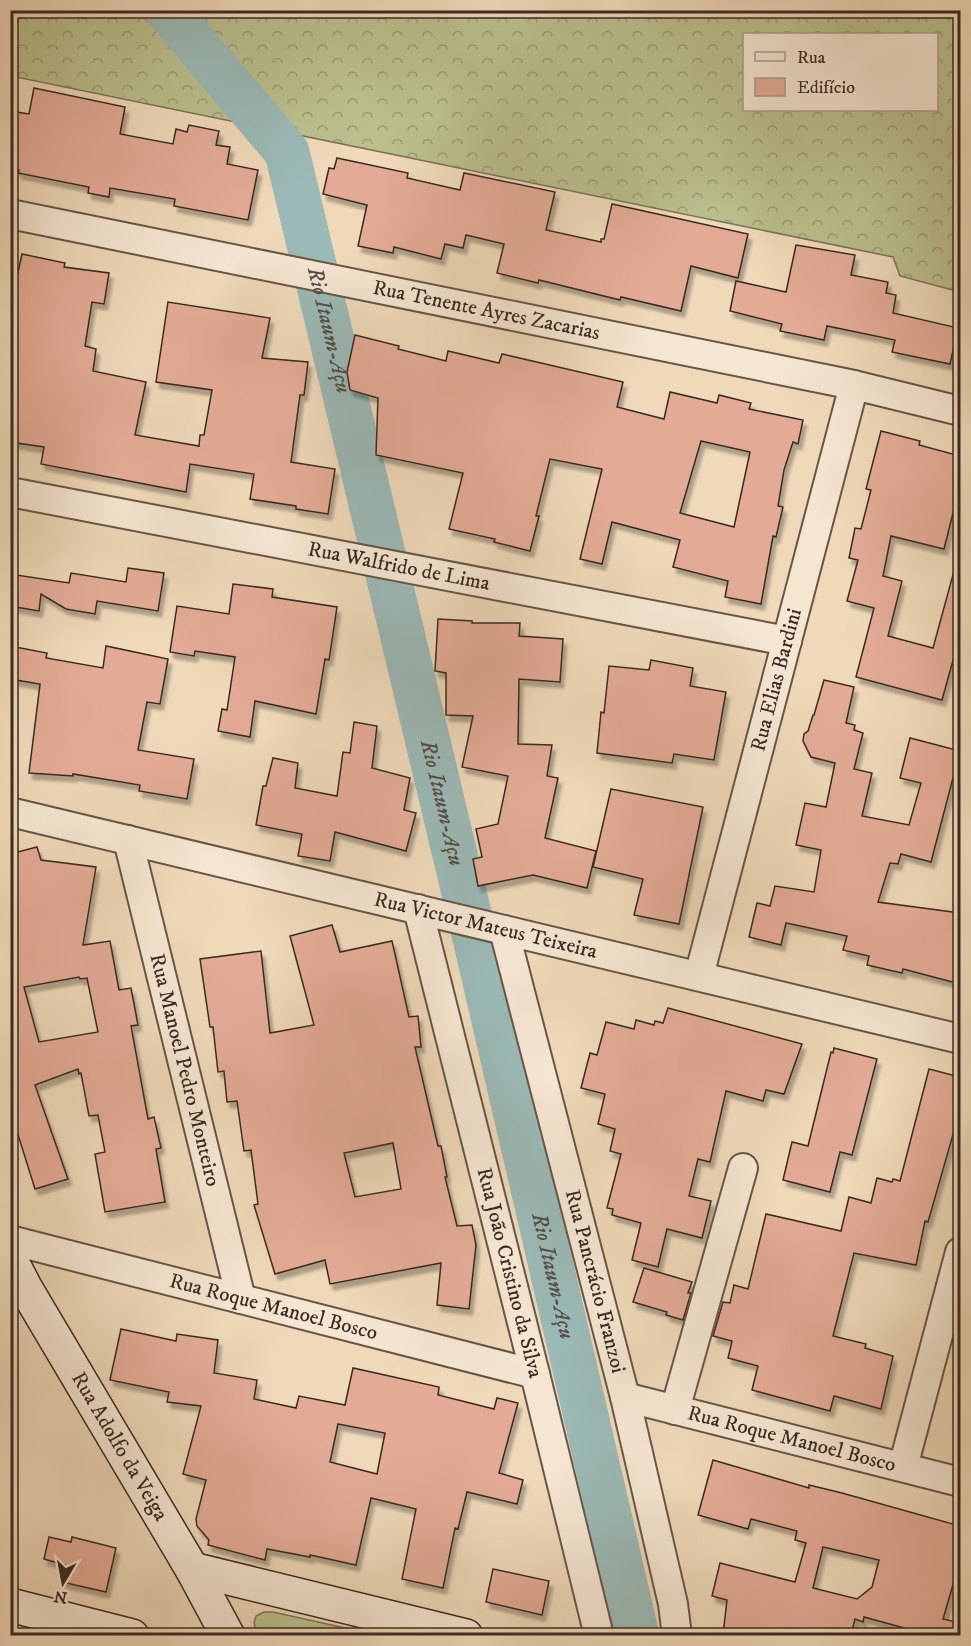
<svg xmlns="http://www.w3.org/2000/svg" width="971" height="1646" font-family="'IM FELL DW Pica',serif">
	<defs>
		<pattern id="forest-crowns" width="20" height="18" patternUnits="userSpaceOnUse" patternTransform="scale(1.5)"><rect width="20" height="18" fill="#bbbf8e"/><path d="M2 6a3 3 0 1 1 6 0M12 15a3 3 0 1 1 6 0" fill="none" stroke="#999b74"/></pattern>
		<filter id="shadow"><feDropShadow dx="3.5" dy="6" stdDeviation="1.5" flood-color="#0004"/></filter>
	</defs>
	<rect width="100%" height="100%" fill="#efd9b9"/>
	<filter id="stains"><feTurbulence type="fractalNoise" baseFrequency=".00333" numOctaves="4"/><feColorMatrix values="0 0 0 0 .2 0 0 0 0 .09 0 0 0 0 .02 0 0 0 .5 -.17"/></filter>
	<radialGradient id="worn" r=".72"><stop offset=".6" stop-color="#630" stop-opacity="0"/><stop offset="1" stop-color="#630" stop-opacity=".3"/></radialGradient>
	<!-- grass -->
	<polygon fill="#bbbf8e" stroke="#7a7458" stroke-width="1.5" points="264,1612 273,1612 377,1635 257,1635 254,1623 256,1616"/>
	<!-- forest -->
	<path fill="url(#forest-crowns)" stroke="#7a7458" stroke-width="1.5" fill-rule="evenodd" d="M10,11H960V292L900,276L893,257L11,76ZM744,34H936V110H744Z"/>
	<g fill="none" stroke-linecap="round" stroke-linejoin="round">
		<!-- river -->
		<path stroke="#9bb9b6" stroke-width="45" id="s1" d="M167,10L287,152L477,947L637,1636"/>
	</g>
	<!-- building -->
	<g fill="#e3ab96" stroke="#3a2a22" stroke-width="1.5" fill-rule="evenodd" filter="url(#shadow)">
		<polygon points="34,88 125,107 120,134 173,144 176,129 187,132 189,125 219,131 216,145 230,147 227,164 258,170 248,220 174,206 175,199 110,188 109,197 88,193 89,187 18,173 19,170 10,168 10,111 29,114"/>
		<polygon points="337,158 408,173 407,178 460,190 464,173 555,192 546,230 601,242 601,239 604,239 612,204 748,234 738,278 691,266 681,311 621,297 620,300 539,280 538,283 497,273 504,244 466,235 463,248 445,244 441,259 394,247 393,253 358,246 367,205 323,194 329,168 334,169"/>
		<polygon points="796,245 855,255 851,275 888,282 886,293 896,295 893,313 958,328 950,364 892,352 895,340 827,326 824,340 780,331 782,324 730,311 736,281 786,292"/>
		<polygon points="22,254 65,263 64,267 109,273 104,304 92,302 85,346 96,349 93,371 146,382 135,435 199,446 200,435 204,435 212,390 156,382 168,302 270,318 262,358 308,362 304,395 300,395 291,462 335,469 328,514 296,509 296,506 250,499 254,474 190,464 186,492 41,464 44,447 10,442 17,390 10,389 10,309"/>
		<path d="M355,335L399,346L398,349L446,361L448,351L499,363L502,354L623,382L617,407L664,419L670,392L717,403L719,395L751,403L749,409L803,420L798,444L793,442L784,470L778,506L783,507L776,537L773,536L761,604L725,597L728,581L673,567L680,540L612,522L602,564L580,559L602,469L550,459L536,516H539L530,551L494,542L495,539L449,529L463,473L376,455L378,398L350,390L347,372ZM701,441L750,452L734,527L680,513Z"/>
		<polygon points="881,431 920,441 919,445 960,456 960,511 954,509 944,549 891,536 883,576 902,581 888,636 933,648 954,571 960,572 960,654 955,653 942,700 856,677 874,608 847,601 858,560 849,558 855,528 861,529 871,490 866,489"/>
		<polygon points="128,568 164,573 158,611 97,601 95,614 66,609 41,594 39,611 10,606 10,574 69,583 71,573 126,582"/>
		<polygon points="233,584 273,589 272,597 337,607 329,660 325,659 316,714 255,701 250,737 218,731 222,709 227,710 235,657 195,651 194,656 170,652 177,606 229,614"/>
		<polygon points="438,619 472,621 472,623 520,623 519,636 563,639 560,682 519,679 518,744 552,745 547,776 558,778 545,838 596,851 587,888 533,875 478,886 473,859 482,857 476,829 498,824 508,776 462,767 473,716 446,715 446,673 435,671"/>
		<polygon points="10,646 47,653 46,658 103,668 106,646 168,659 160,704 147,702 138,750 194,759 187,799 139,791 140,785 73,774 73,776 29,773 40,684 10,679"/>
		<polygon points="651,660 693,668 690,686 726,692 714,760 674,754 672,763 597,753 601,712 604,713 609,666 649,670"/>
		<polygon points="824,680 854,687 846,723 855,725 854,730 863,733 854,769 872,773 862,816 909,825 921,783 900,778 910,738 960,751 931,862 901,854 898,864 890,863 878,902 960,913 960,984 903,969 902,973 867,965 869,956 843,950 847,936 786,923 781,945 749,937 757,903 770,906 775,886 814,892 821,850 796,845 805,803 826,807 835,763 811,757 803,741 804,734 808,731 813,715 814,715"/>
		<polygon points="354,722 377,726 372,768 410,778 404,810 416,813 406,851 335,832 330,861 298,856 302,834 256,825 263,786 266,786 273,758 298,763 295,788 337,796 343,752 350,753"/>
		<polygon points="611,789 703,807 679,924 634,915 643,879 593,867"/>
		<path d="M37,847L41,860L96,867L83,945L110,941L119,990L131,988L138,1025L131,1026L148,1119L154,1117L161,1148L156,1149L165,1202L105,1212L95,1154L105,1152L98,1115L89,1116L81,1073L79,1074L78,1069L35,1085L68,1179L35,1189L10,1109V854ZM79,977L80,979L87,978L98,1032L39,1042L24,987Z"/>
		<path d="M332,925L340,952L392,941L409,1017L418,1016L421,1047H415L438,1146H441L447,1177H445L457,1226L472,1225L476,1245L469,1309L437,1305L441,1263L330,1284L325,1260L275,1274L254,1205L258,1204L251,1150L244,1151L237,1101L227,1102L224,1071L218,1072L213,1027H210L200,959L261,951L270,1033L314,1025L290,936ZM393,1143L401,1189L355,1197L344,1153Z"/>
		<polygon points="668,1008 802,1044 784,1094 766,1090 763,1101 726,1091 710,1162 698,1159 689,1196 711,1201 702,1238 667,1229 658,1267 632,1260 641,1223 612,1215 613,1209 607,1208 621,1154 610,1151 615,1129 598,1124 605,1094 581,1088 590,1053 597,1055 606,1022 634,1029 636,1020 654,1025 655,1021 663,1023"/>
		<polygon points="834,1048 877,1059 852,1155 840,1152 830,1192 783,1180 792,1142 808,1146 831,1052 833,1053"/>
		<polygon points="929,1069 960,1077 960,1110 928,1222 925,1221 916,1265 854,1253 833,1336 866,1344 865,1348 893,1356 881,1409 834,1396 830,1411 752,1390 758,1366 728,1358 732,1341 713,1336 723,1302 730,1303 734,1285 748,1289 766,1214 841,1231 849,1197 871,1203 877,1178 892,1182 893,1179 900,1181"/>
		<polygon points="644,1268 692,1282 688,1293 691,1293 683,1320 666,1315 667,1312 633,1302"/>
		<path d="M121,1329L176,1341L177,1334L218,1340L214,1373L257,1380L254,1399L296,1408L299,1396L345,1405L353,1368L439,1387L438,1395L494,1409L497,1398L518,1403L499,1473L523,1480L517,1504L467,1492L458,1529L455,1528L443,1588L402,1579L416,1509L371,1498L356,1565L310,1555V1557L267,1549L265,1560L208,1545L209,1540L197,1526L196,1519L206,1480L183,1474L201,1406L167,1402L169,1392L110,1380ZM338,1424L385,1433L377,1474L330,1462Z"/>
		<path d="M713,1460L809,1488V1485L842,1493L960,1526V1572L957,1571L943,1619L960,1623V1635H906L908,1629L864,1617L863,1622L855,1619L851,1635H723L727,1600L712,1596L720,1563L795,1582L806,1543L795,1540L797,1531L751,1519L748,1529L698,1515ZM823,1547L879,1560L872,1587L857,1599L813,1588Z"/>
		<polygon points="49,1537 71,1542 72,1537 116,1548 106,1592 62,1582 65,1565 44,1559"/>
		<polygon points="493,1569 549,1581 542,1615 486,1602"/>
	</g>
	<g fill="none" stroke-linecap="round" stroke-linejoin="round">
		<defs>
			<g id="street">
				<path id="s2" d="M10,214L854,385L960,411"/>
				<path id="s3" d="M10,492L787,641"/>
				<path id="s4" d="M10,812L960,1039"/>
				<path id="s5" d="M128,840L241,1299"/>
				<path id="s6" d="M418,909L535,1374L599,1636"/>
				<path id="s7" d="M504,930L625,1397L673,1604L677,1636"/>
				<path id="s8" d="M699,976L854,385"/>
				<path id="s9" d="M10,1240L535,1374"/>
				<path id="s10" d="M625,1397L960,1482"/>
				<polyline points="675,1410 743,1168"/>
				<polyline points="903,1467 960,1252"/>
			</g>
			<g id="secondary">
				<path id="s11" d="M10,1258L26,1289L192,1569L228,1636"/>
				<polyline points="192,1569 466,1636"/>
				<polyline points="10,1605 132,1636"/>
			</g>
		</defs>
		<!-- street casing -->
		<use href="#street" stroke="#675648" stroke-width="32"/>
		<!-- secondary casing -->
		<use href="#secondary" stroke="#3a2a22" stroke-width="36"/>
		<!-- street -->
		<use href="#street" stroke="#f5e6d2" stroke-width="28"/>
		<!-- secondary -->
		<use href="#secondary" stroke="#f5e6d2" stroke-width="33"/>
	</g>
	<g text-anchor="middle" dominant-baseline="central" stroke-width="6" stroke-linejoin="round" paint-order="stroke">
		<!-- street labels -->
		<g font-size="21" fill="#3a2a22" stroke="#f5e6d2">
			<text stroke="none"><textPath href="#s2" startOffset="486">Rua Tenente Ayres Zacarias</textPath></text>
			<text stroke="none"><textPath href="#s3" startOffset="396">Rua Walfrido de Lima</textPath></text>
			<text stroke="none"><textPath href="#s8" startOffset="306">Rua Elias Bardini</textPath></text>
			<text stroke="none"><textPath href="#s4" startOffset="489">Rua Victor Mateus Teixeira</textPath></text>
			<text stroke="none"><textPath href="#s5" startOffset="237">Rua Manoel Pedro Monteiro</textPath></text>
			<text stroke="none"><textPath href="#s6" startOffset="375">Rua João Cristino da Silva</textPath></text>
			<text stroke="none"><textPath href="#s7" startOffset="363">Rua Pancrácio Franzoi</textPath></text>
			<text stroke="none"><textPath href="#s9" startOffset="272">Rua Roque Manoel Bosco</textPath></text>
			<text stroke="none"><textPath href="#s10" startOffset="172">Rua Roque Manoel Bosco</textPath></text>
			<text stroke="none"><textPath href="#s11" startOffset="218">Rua Adolfo da Veiga</textPath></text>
		</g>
		<!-- water labels -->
		<g font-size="22" font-style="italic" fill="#524e47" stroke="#f5e6d2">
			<text stroke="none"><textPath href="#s1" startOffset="369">Rio Itaum-Açu</textPath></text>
			<text stroke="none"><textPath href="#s1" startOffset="855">Rio Itaum-Açu</textPath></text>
			<text stroke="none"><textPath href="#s1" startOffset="1341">Rio Itaum-Açu</textPath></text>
		</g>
	</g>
	<!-- margin -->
	<rect width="971" height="1646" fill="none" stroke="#efd9b9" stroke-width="36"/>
	<rect x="12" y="12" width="947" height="1622" fill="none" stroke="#3a2a22" stroke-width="3"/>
	<rect x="18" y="18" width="935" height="1610" fill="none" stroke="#3a2a22" stroke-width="1.5"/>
	<!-- legend -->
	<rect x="743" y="33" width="195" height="78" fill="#f5e6d2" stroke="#aa9b8c" stroke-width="1.5"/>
	<rect x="755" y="52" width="30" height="9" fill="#f5e6d2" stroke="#aa9b8c" stroke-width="1.5"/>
	<text x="797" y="63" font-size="18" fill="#3a2a22">Rua</text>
	<rect x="755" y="78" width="30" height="18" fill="#e3ab96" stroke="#aa9b8c" stroke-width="1.5"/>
	<text x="797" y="93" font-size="18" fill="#3a2a22">Edifício</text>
	<!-- north arrow -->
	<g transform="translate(63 1583) rotate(190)" stroke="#f5e6d2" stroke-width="4.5" paint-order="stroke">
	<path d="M0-4.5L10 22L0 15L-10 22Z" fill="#3a2a22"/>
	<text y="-9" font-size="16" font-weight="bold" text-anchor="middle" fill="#3a2a22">N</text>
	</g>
	<rect width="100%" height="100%" filter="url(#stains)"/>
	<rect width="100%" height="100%" fill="url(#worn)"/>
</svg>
